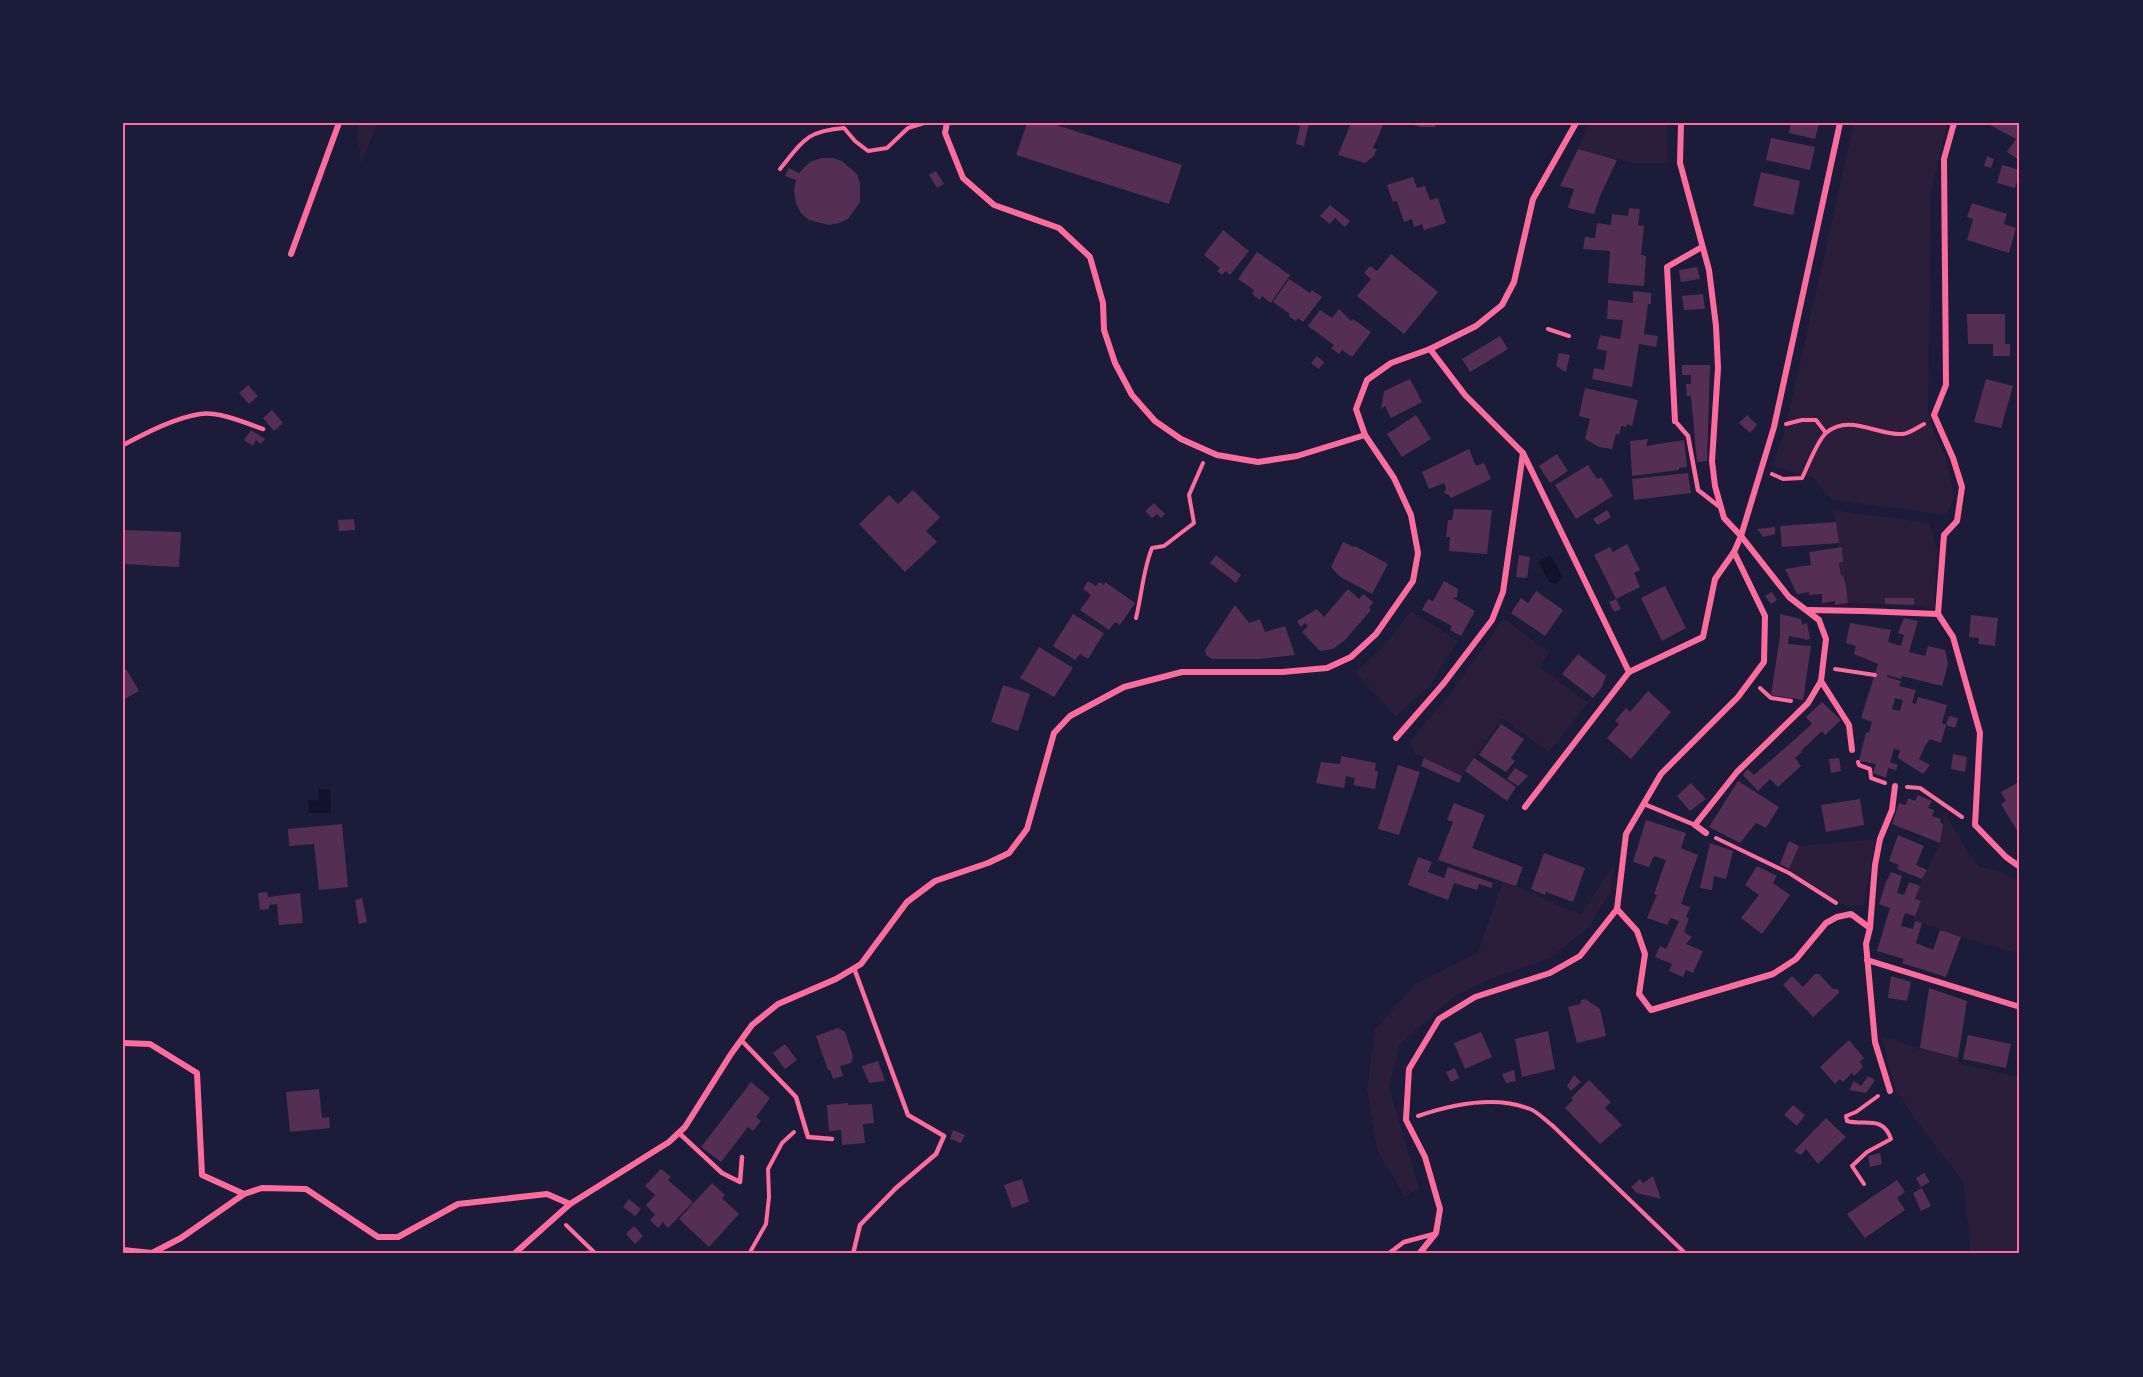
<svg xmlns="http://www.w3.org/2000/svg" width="2143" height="1377" font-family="'Noto Sans',sans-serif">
	<rect width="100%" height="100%" fill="#1b1b3a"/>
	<!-- green -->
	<g fill="#2a1e3b">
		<polygon points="359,123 377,123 362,164 357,137"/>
		<polygon points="1589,123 1667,123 1668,163 1633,163 1578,149"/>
		<polygon points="1854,123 1947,123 1931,193 1928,410 1934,434 1947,460 1954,497 1947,515 1832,500 1812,477 1772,466 1784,434"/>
		<polygon points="1832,510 1930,523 1937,551 1934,608 1914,605 1914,598 1885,598 1885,604 1848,603 1843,576 1841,576 1839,563 1843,562 1842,548 1839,548 1836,522"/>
		<polygon points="1411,611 1458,641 1430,685 1396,717 1355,672 1384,646"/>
		<polygon points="1504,618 1549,653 1540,667 1588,703 1549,752 1502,718 1462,776 1414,753 1411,740 1454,689"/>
		<polygon points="1945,813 1968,853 1980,867 1999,871 2020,881 2020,954 1961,937 1913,920 1921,902 1915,899 1922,879 1940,843"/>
		<polygon points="1875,839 1864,905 1844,906 1789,869 1799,846"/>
		<polygon points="1615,862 1610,893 1588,928 1549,959 1492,978 1455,996 1400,1044 1389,1087 1419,1188 1405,1197 1377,1150 1367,1090 1375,1029 1414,985 1478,952 1503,880 1581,915"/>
		<polygon points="1882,1036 1923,1050 1958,1058 1958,1063 2018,1077 2017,1080 2020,1081 2020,1254 1971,1254 1963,1181 1917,1122 1896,1090 1892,1079"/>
	</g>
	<!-- water -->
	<g fill="#12122b">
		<polygon points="1550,555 1563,576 1557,583 1550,583 1538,562"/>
		<polygon points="318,789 330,789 331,813 309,813 308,800 319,801"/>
	</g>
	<!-- building -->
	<g fill="#542f53" fill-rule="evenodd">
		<polygon points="1027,123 1050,123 1182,165 1169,204 1016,155"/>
		<polygon points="1291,123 1309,123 1304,146 1296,144 1300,126"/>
		<polygon points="1351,123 1384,123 1373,148 1377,149 1373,157 1365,163 1338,155"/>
		<polygon points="1407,123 1435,123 1435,127 1421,127"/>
		<polygon points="1791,123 1819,123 1815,139 1789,133"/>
		<polygon points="1991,123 2020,123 2018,159 2007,152 2016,139 1990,125"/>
		<polygon points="1771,138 1815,147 1810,170 1766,160"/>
		<polygon points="1578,149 1617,160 1600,196 1594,214 1568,208 1574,189 1560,186"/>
		<polygon points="1987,156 1994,159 1991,168 1984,166"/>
		<polygon points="821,158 833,158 842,161 857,174 860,183 860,202 848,219 839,223 829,225 809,220 801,213 796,203 794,191 796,180 785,176 789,168 799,173 810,162"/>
		<polygon points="2002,165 2020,170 2015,188 1997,183"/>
		<polygon points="936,171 944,184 937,188 929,175"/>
		<polygon points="1761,172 1800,181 1793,215 1753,206"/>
		<polygon points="1413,177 1417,188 1425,186 1430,200 1438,198 1446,223 1424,230 1422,224 1414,227 1412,219 1404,222 1397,201 1393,202 1387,185"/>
		<polygon points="1972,203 2007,214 2004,224 2016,228 2009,253 1967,240 1973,219 1967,217"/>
		<polygon points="1330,205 1350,221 1345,227 1335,218 1330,224 1320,216"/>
		<polygon points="1629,208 1640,209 1638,225 1644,226 1641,255 1646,256 1644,286 1608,283 1610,251 1583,249 1585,237 1595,238 1597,223 1611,225 1612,214 1628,216"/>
		<polygon points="1223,230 1249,251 1230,275 1226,271 1222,275 1217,271 1220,268 1204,255"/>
		<polygon points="1257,252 1290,275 1271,303 1262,296 1260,300 1252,294 1254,290 1238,279"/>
		<polygon points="1391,254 1438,292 1404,334 1357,296 1371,279 1364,273 1370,266 1377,271"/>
		<polygon points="1697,267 1700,279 1681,282 1679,270"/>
		<polygon points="1289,279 1310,293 1312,290 1322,297 1303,322 1298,318 1296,321 1288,316 1290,314 1273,302"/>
		<polygon points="1633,291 1651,293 1651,304 1648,304 1644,334 1658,336 1656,347 1639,344 1632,387 1592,379 1594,368 1604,370 1607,351 1597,349 1600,335 1620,339 1623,320 1607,319 1608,300 1633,303"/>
		<polygon points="1703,294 1705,309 1684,310 1682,296"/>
		<polygon points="1339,309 1351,321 1353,319 1371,332 1352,357 1342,350 1339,354 1331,348 1334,345 1308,326 1320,310 1332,318"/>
		<polygon points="1967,314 2005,314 2005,344 2010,344 2010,356 1993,356 1993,344 1968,344"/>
		<polygon points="1500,336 1508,349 1470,372 1462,359"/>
		<polygon points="1559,353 1570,355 1566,372 1556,366"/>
		<polygon points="1317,356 1324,362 1319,369 1311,363"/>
		<polygon points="1682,365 1710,365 1707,461 1697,462 1691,396 1687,396 1686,384 1691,384 1691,375 1682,375"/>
		<polygon points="1410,379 1422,402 1391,418 1385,406 1381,409 1384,391"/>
		<polygon points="1986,379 2013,386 2001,428 1974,422"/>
		<polygon points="248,385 258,396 249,404 239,393"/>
		<polygon points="1585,388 1638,400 1632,426 1627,424 1626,427 1621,426 1619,435 1616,434 1612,449 1599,447 1585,439 1590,419 1579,416"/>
		<polygon points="272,410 283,423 274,431 263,418"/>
		<polygon points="1416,415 1431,439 1402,457 1387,434"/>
		<polygon points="1747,415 1757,425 1750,433 1739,423"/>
		<polygon points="251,430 265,439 261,444 256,440 253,446 244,440"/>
		<polygon points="1648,439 1646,446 1684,440 1687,467 1679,468 1679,470 1632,476 1630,441"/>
		<polygon points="1469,449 1476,466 1484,463 1491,479 1451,498 1449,495 1444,493 1446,488 1444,483 1429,489 1422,472"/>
		<polygon points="1557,454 1568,471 1550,483 1539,466"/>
		<polygon points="1588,465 1597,479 1601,477 1613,496 1576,519 1555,485"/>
		<polygon points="1688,473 1691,493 1634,500 1632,479"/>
		<polygon points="913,490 940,517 926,531 937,542 905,572 859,524 889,495 898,504"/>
		<polygon points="1154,503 1165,514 1161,518 1157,514 1152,518 1145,511"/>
		<polygon points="1454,509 1492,510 1487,554 1449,551 1450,537 1446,537 1448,520 1452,520"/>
		<polygon points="1607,510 1611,517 1598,525 1593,519"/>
		<polygon points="354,519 355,530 339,531 338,520"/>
		<polygon points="1836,522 1839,543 1782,547 1780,526"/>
		<polygon points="1775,527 1775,534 1763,537 1757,529"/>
		<polygon points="123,530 181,532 179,567 123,564"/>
		<polygon points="1343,542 1354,547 1355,546 1388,564 1372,594 1339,576 1331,567"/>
		<polygon points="1627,544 1640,570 1634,573 1640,587 1616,599 1594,555 1610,547 1613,552"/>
		<polygon points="1842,547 1843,562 1839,563 1841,576 1843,575 1846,586 1848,603 1835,605 1835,601 1822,603 1822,594 1809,595 1809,592 1797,594 1785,569 1811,565 1809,552"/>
		<polygon points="1216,555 1241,575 1236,583 1210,563"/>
		<polygon points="1519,555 1530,557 1527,578 1516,577"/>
		<polygon points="1088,581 1096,586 1099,582 1104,585 1105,582 1135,603 1120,625 1115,622 1109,630 1080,610 1091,595 1083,589"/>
		<polygon points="1444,581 1458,589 1457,597 1453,598 1475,611 1461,636 1450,630 1452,626 1422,610 1428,599 1433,601"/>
		<polygon points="1665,586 1686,628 1662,641 1641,598"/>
		<polygon points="1348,589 1359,599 1363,594 1373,602 1369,608 1371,610 1345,640 1333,649 1320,651 1302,632 1308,626 1305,623 1301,627 1297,621 1317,609 1324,617"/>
		<polygon points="1536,591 1563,610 1545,636 1511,613 1521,598 1528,603"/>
		<polygon points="1772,592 1777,600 1771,604 1765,596"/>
		<polygon points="1885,598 1914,598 1914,605 1885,604"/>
		<polygon points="1616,599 1621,609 1614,612 1609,602"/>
		<polygon points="1235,605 1249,623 1260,619 1265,632 1285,626 1295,655 1258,659 1212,659 1206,655 1205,650"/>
		<polygon points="1073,614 1104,633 1088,659 1080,654 1075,660 1053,646"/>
		<polygon points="1780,614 1801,619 1802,625 1807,623 1810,639 1805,640 1805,639 1789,636 1788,644 1811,646 1803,700 1771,695 1780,636"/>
		<polygon points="1971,615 1998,618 1995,646 1978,644 1979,638 1969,637"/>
		<path d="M1904,618L1918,621L1909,652L1925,656L1928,646L1945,650L1948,664L1944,679L1942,686L1902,676L1901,679L1888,675L1887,677L1901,681L1899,686L1916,690L1912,703L1916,704L1918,697L1947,705L1942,723L1946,725L1941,743L1930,739L1925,746L1919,759L1930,765L1923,774L1898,758L1900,750L1894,749L1890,762L1898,765L1896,770L1888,768L1886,778L1873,773L1876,764L1859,761L1866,732L1869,733L1872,722L1861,718L1878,664L1854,654L1856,646L1846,643L1850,623L1891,630L1888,642L1901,646L1904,635L1898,633ZM1895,698L1903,700L1900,711L1892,709Z"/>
		<polygon points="1039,647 1073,668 1054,697 1020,678"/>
		<polygon points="1578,654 1606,676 1602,687 1593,698 1562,674"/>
		<polygon points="126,669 139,691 123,700 123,671"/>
		<polygon points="1003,685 1030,694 1018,731 991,722"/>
		<polygon points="1648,691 1671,712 1631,759 1607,738 1619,724 1615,721 1626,708 1630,712"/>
		<polygon points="1822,702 1841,720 1825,735 1822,731 1801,751 1802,752 1795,758 1801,766 1778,787 1770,779 1758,791 1743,775 1744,773 1748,769 1754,775 1794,740 1812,724 1806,717"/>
		<polygon points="1949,716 1958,718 1955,728 1946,725"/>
		<polygon points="1501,724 1524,739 1511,758 1515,761 1506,772 1479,755"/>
		<polygon points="1953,754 1967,757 1965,772 1951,769"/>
		<polygon points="1341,756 1376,763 1375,771 1378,771 1375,789 1353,785 1355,778 1346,776 1344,788 1316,783 1321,762 1340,764"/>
		<polygon points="1424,758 1462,776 1459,783 1421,766"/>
		<polygon points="1474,758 1516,787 1507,801 1465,771"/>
		<polygon points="1839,758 1841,771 1831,773 1829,759"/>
		<polygon points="1398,765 1420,772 1399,835 1378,829"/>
		<polygon points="1515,768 1528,776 1518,786 1507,779"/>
		<polygon points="1738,781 1779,807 1766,828 1756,823 1740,843 1709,827"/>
		<polygon points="1691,783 1706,799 1690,811 1677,796"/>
		<polygon points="2017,783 2020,787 2020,831 2018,832 2001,804 2006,801 2001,792"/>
		<polygon points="1918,795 1932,801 1928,808 1934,810 1932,816 1941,819 1940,822 1943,824 1940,843 1892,824 1899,803 1906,805 1908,798 1915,801"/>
		<polygon points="1860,799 1864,825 1826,832 1821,805"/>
		<polygon points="1454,803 1485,815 1472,848 1523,867 1516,886 1438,860 1453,822 1447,820"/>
		<polygon points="1646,820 1686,833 1681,848 1698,855 1681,904 1690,907 1686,917 1689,918 1684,932 1692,937 1686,944 1703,951 1693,973 1686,970 1683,977 1669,971 1672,964 1655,957 1660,946 1666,949 1679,921 1671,918 1667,925 1647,918 1657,895 1654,894 1666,860 1654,856 1649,867 1633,862"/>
		<polygon points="342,824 348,887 319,890 314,844 289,846 288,829"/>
		<polygon points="1898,835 1924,846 1916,865 1927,870 1922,879 1897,869 1899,865 1889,861"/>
		<polygon points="1789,841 1799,846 1789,869 1780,864"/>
		<polygon points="1710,843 1733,851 1726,879 1714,876 1712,890 1700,888"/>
		<polygon points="1544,853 1585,868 1573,902 1546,892 1545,895 1531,889"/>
		<polygon points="1418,857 1432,862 1428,872 1444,878 1448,867 1493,883 1491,888 1479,884 1477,890 1454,883 1448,900 1408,885"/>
		<polygon points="1757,866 1777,876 1773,883 1790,895 1762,934 1741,918 1759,895 1745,885"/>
		<polygon points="1891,872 1902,876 1897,893 1904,895 1909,882 1920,886 1915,899 1921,901 1915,916 1905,913 1901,926 1913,929 1915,921 1922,923 1916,943 1933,950 1940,930 1961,937 1946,977 1902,963 1904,959 1877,951 1890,908 1879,904 1886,882"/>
		<polygon points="267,892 268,897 300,893 303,923 279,925 277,904 269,905 269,909 260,910 258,893"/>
		<polygon points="362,898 367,922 359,924 355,900"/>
		<polygon points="1815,974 1819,974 1833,989 1838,989 1839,993 1813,1017 1783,985 1792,976 1803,987"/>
		<polygon points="1891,976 1911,982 1907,1001 1888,998"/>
		<polygon points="1929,988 1967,1001 1958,1058 1920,1048"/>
		<polygon points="1585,999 1600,1009 1606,1036 1577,1043 1568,1007 1580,1004 1581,1000"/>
		<polygon points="838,1028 845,1032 853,1056 851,1063 840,1066 843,1076 833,1079 830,1070 828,1070 816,1036"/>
		<polygon points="1548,1031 1555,1069 1522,1077 1515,1039"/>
		<polygon points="1481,1032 1492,1057 1465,1069 1454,1043"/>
		<polygon points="1968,1035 2011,1044 2006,1068 1963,1059"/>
		<polygon points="1849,1040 1864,1058 1860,1062 1863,1067 1854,1076 1852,1073 1843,1082 1840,1079 1835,1084 1820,1067"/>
		<polygon points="785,1044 797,1060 785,1069 773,1053"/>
		<polygon points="878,1061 885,1081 869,1083 862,1066"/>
		<polygon points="1455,1068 1459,1078 1451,1082 1446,1072"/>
		<polygon points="1514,1070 1516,1081 1506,1083 1502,1074"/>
		<polygon points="1574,1075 1581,1082 1571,1091 1567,1086"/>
		<polygon points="1868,1076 1875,1080 1866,1093 1849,1090 1854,1081 1861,1086"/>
		<polygon points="1589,1080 1611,1102 1605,1108 1622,1125 1600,1144 1565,1108 1573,1100 1571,1098"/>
		<polygon points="751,1082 770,1098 756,1117 761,1121 753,1131 748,1127 721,1162 701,1147"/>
		<polygon points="319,1089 322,1118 329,1117 330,1128 290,1132 286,1092"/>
		<polygon points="848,1103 848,1105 872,1104 874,1123 863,1124 865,1143 842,1145 841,1130 829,1131 827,1105"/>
		<polygon points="1793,1105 1805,1115 1797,1126 1784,1115"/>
		<polygon points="1826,1118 1846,1137 1818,1164 1806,1149 1801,1155 1794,1151"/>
		<polygon points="953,1130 965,1135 961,1143 950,1139"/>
		<polygon points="1880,1153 1882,1164 1870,1167 1868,1156"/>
		<polygon points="661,1169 671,1177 668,1180 693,1202 668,1228 663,1222 658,1228 650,1220 655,1215 646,1205 655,1195 645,1186"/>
		<polygon points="1924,1173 1930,1182 1921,1187 1916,1178"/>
		<polygon points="1653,1176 1661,1199 1637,1193 1631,1187 1640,1179 1643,1183"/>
		<polygon points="1022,1179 1029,1202 1012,1208 1004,1185"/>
		<polygon points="1897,1180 1905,1192 1897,1198 1905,1210 1865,1238 1847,1214"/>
		<polygon points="712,1183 725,1195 722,1198 739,1214 709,1247 679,1219"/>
		<polygon points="1922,1188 1931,1206 1921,1211 1913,1193"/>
		<polygon points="629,1199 641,1209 635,1216 623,1207"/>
		<polygon points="634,1226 643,1236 635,1244 626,1234"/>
	</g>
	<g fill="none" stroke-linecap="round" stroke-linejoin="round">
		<!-- path -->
		<g stroke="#ff6b9d" stroke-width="4">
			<path d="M780,169C803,141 806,131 844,128L855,141L868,151L887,148L908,128L924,123"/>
			<polyline points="1548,329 1569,336"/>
			<polyline points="1786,424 1802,420 1816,420 1826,433"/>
			<path d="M1772,474L1783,479L1802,478C1808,466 1817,441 1826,433C1849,413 1878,436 1903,434C1910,433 1918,427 1924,424"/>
			<path d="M1136,618C1142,594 1143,570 1152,548L1164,546L1194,523L1189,495L1203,463"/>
			<polyline points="1835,669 1875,675"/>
			<polyline points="1760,688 1771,698 1791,701"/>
			<polyline points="1858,762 1859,765 1870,769 1871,778 1885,783"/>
			<polyline points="1907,787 1920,788 1962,817"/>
			<polyline points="1716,838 1789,873 1836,903"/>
			<path d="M1418,1116C1453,1104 1495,1095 1530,1109C1538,1112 1546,1121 1553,1126L1686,1254"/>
			<path d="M1864,1184L1852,1166L1867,1152L1891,1139C1883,1115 1865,1126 1847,1121L1846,1116L1856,1112L1878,1096"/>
			<polyline points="566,1225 596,1254"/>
			<polyline points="749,1254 766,1224 769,1197 768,1169 782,1143 794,1132"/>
		</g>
		<!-- service -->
		<g stroke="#ff6b9d" stroke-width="4.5">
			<polyline points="1675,421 1688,436 1698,490 1721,508"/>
			<path d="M123,445C146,433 174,418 200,414C218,411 246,423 263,429"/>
			<polyline points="1644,804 1695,825"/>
			<polyline points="741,1040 796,1097 808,1137 832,1139"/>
			<polyline points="679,1133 722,1173 740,1182 742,1157"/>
			<polyline points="853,1254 860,1225 896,1188 936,1154 944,1136 908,1115 854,968"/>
			<polyline points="1388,1254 1404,1242 1434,1234"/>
		</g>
		<!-- minor -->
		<g stroke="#ff6b9d" stroke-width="6">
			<polyline points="947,123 945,133 963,178 994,205 1059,228 1090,257 1103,303 1104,330 1115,363 1132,395 1155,421 1181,439 1217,455 1258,462 1297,456 1365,435"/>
			<polyline points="1681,123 1680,163 1709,270 1716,326 1718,368 1712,461 1715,486 1724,518 1741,536 1789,597 1819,620 1826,639 1821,681 1849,725 1852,750"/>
			<polyline points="291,254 339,123"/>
			<polyline points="1675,421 1667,267 1702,247"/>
			<polyline points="1523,453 1629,672 1525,807"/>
			<polyline points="1809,610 1863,611 1938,614 1953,637 1980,733 1975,825 2006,857 2020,867"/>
			<polyline points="1938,614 1944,535 1957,521 1962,487 1953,458 1934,415 1946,385 1944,159 1954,123"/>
			<polyline points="1629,672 1703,637 1715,579 1734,552"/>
			<polyline points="1396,738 1444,683 1492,620 1503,592 1523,453 1465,395 1430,349"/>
			<polyline points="1706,833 1695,825 1698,821 1737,772 1808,703 1821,681"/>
			<polyline points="1617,909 1637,931 1645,954 1639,994 1651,1010 1773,974 1796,959 1826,923 1837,917 1851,914 1870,928"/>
			<polyline points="1867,960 2020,1007"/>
			<polyline points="123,1043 150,1044 197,1073 202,1175 244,1194"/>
			<polyline points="1890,1091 1875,1042 1866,944 1870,928 1875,865 1880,839 1892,810 1895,786"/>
			<polyline points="123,1250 152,1253 181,1238 244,1194 262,1188 306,1189 378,1237 398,1237 458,1204 547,1194 570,1204"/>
			<polyline points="514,1254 570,1204 669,1142 685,1127 731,1054 752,1025 778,1004 836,979 861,964 907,902 935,881 988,863 1009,853 1027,829 1054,733 1070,716 1124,687 1182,672 1282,672 1327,668 1351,657 1376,634 1413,581 1418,553 1411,515 1394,478 1365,435 1356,409 1367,380 1391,363 1430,349 1476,326 1502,305 1514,282 1533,199 1576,123"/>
			<polyline points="1419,1254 1436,1233 1440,1209 1425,1157 1406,1120 1409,1069 1439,1019 1475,997 1550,973 1580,956 1617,909 1626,834 1661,774 1738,697 1764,662 1765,616 1734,552 1741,536 1774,427 1840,123"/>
		</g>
	</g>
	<!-- border -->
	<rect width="2143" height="1377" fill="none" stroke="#1b1b3a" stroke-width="249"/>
	<rect x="124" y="124" width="1894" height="1128" fill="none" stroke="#ff6b9d" stroke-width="2"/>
</svg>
